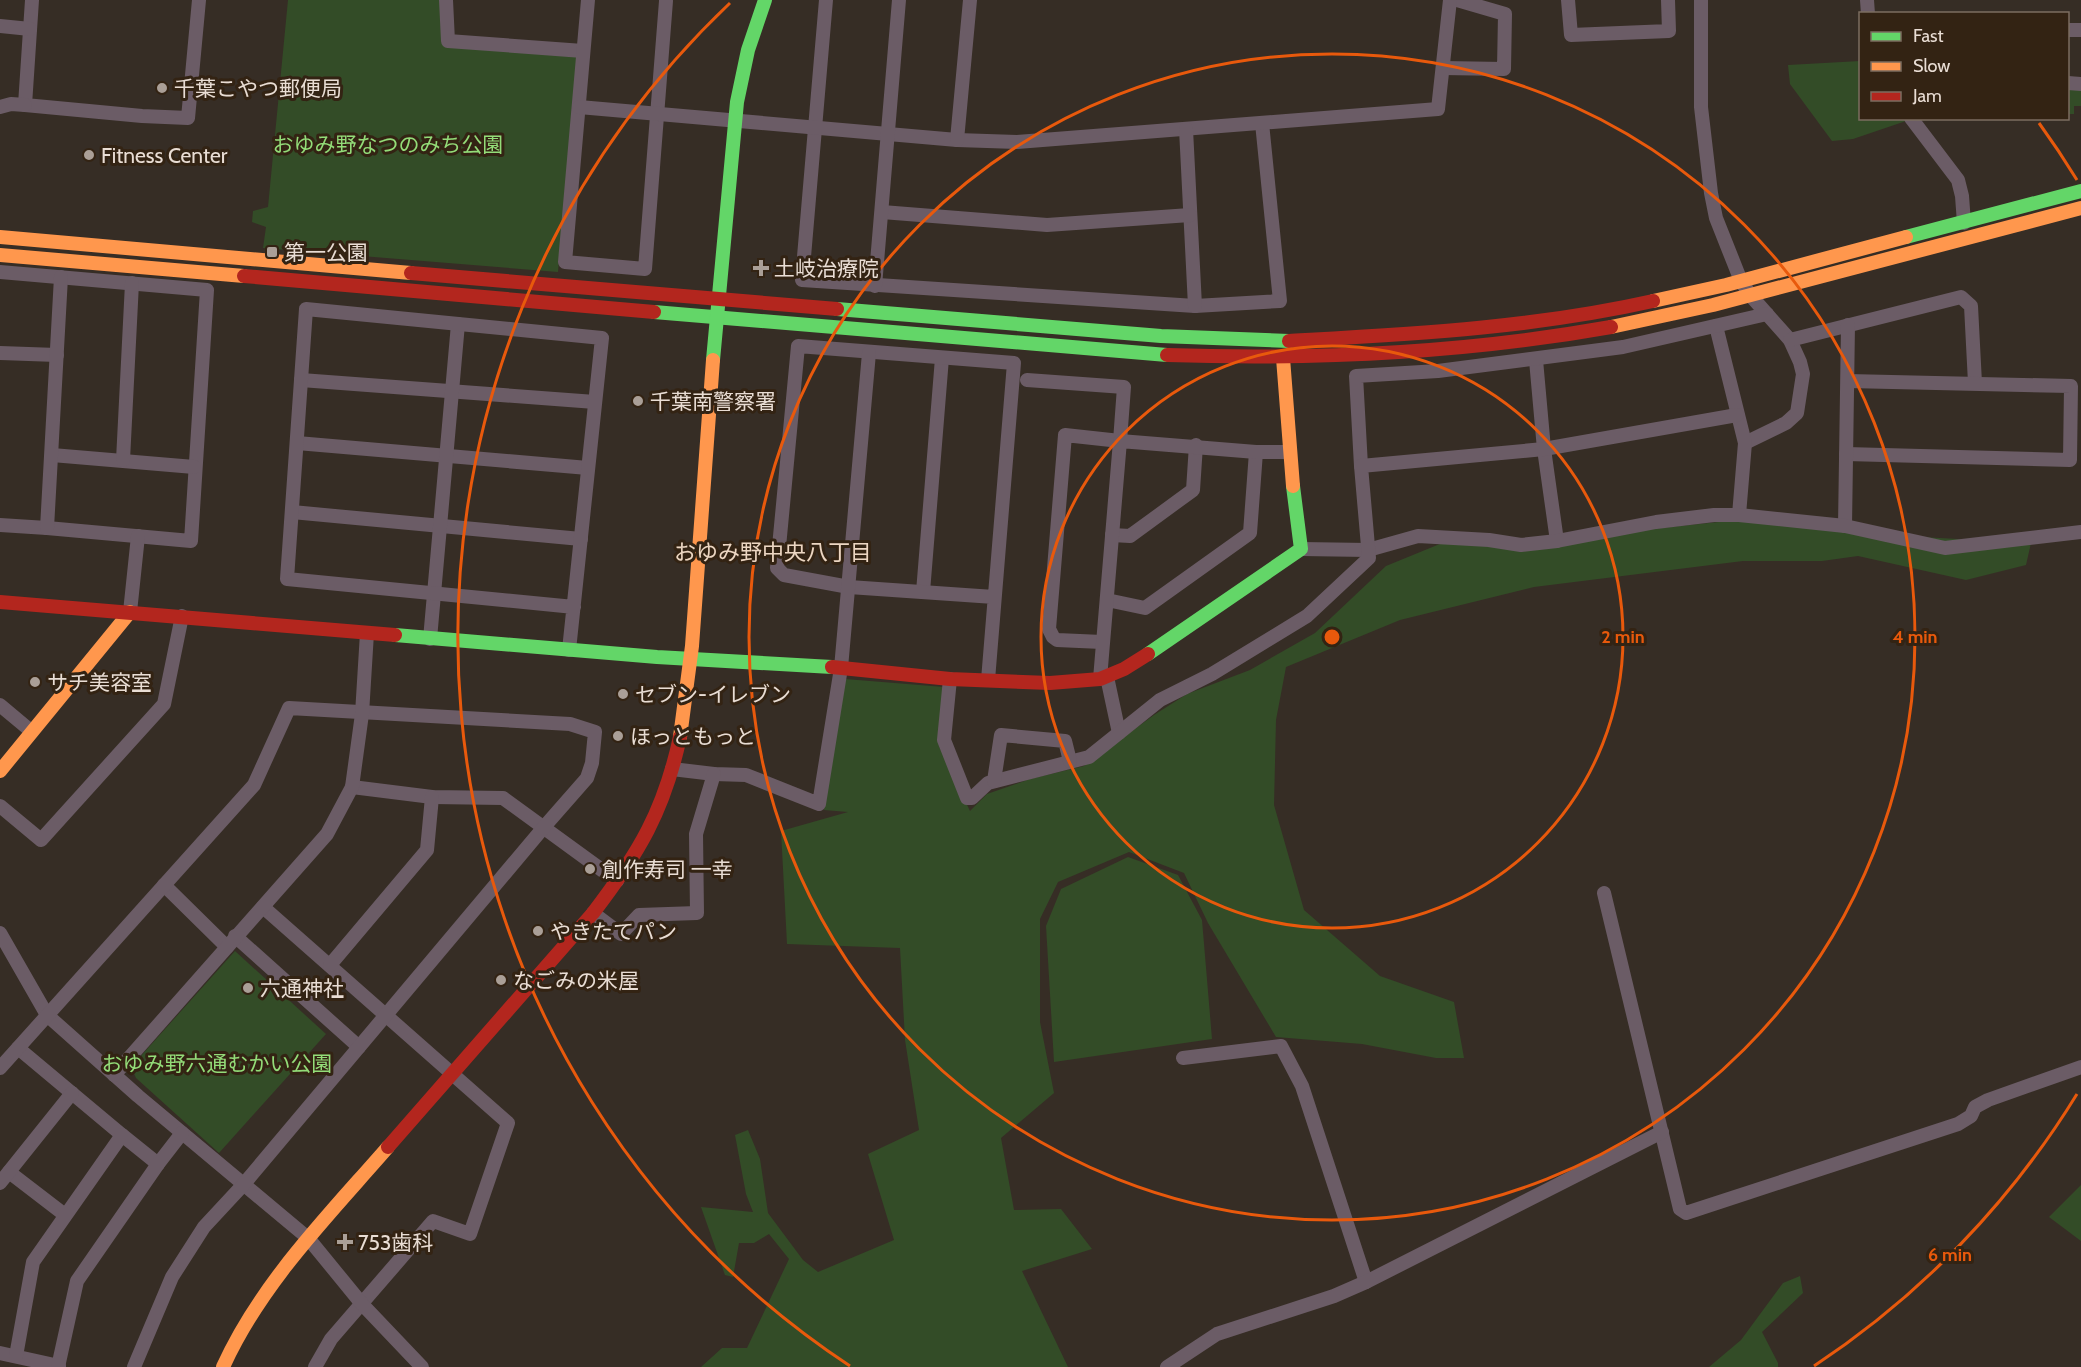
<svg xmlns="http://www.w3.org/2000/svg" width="2081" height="1367" font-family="Cabin,'Noto Sans JP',sans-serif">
	<rect width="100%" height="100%" fill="#362d25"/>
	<!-- green -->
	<g fill="#334c27">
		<polygon points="288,0 440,0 444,46 577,56 558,272 263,248 266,227 252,222 253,211 268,207"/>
		<polygon points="1860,61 1860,118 1905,119 1906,121 1853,139 1832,141 1790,84 1788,65"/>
		<polygon points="2068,88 2081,88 2081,106 2074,106 2074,114 2068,114"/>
		<polygon points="1767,517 1885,535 2031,543 2026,565 1966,580 1858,556 1822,561 1743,561 1534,587 1400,620 1286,667 1276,720 1274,805 1304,910 1380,976 1454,1002 1464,1058 1436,1058 1362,1044 1276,1037 1208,923 1184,873 1129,852 1058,882 1040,919 1040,1022 1054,1093 1001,1138 1014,1210 1061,1209 1092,1249 1022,1271 1068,1367 701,1367 722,1348 747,1348 789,1259 769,1234 754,1243 739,1243 733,1277 725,1275 701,1207 753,1212 746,1194 735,1135 748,1130 760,1159 768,1213 803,1260 818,1272 894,1240 868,1154 919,1130 905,1040 900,948 787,944 781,831 848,812 824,810 845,679 944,687 939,746 970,811 987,794 1030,779 1084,766 1154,715 1187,694 1250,670 1315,633 1386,566 1452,539 1513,549 1622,532"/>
		<polygon points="1128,857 1178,875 1202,920 1212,1039 1054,1062 1046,926 1061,889"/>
		<polygon points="235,951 326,1034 219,1153 136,1078 131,1067"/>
		<polygon points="2081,1185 2081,1241 2049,1217"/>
		<polygon points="1800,1276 1803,1293 1762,1332 1778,1363 1778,1367 1709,1367 1741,1340 1783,1283"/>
	</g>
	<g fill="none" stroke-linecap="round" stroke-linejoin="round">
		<!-- street -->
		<g stroke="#6b5c66" stroke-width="14">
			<polyline points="32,0 25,105 142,116 188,118 199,0"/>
			<polyline points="446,0 448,41 583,51"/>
			<polyline points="588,0 565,262 645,269 666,1"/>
			<polyline points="826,0 802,280 1195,306 1280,301 1262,123"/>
			<polyline points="1568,0 1571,35 1669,31 1668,0"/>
			<polyline points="1701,0 1701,107 1711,193 1716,218 1741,281 1751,296 1790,340 1800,362 1803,374 1797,413 1786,423 1745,443"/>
			<polyline points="1867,0 1868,14"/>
			<polyline points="0,26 30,29"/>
			<polyline points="2068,30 2081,30"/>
			<polyline points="1443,68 1504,69 1505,14 1457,0"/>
			<polyline points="2068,83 2081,84"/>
			<polyline points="0,107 11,104 25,105"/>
			<polyline points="579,107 957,140 1017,142 1438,109 1450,0"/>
			<polyline points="1911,118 1958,180 1962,196 1964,223"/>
			<polyline points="1186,129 1195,306"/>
			<polyline points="957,140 970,0"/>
			<polyline points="882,212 1047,225 1190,215"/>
			<polyline points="0,272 207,290 191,541 47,528 0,525"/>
			<polyline points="875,286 899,0"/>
			<polyline points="1716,326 1745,443 1739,515"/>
			<polyline points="1790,340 1961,297 1971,306 1975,383"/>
			<polyline points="0,353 57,355"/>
			<polyline points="1536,360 1544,449 1557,541"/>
			<polyline points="301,380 595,402"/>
			<polyline points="1027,380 1124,387 1120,441 1065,435 1049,629 1053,637 1057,640 1102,642"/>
			<polyline points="297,443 588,468"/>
			<polyline points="1846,454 2070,460 2071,386 1848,381"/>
			<polyline points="52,455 194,467"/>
			<polyline points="123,460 132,283"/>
			<polyline points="1361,466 1356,376 1438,371 1623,347 1767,314"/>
			<polyline points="292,512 581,539"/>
			<polyline points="1845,526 1848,325"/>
			<polyline points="47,528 61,277"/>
			<polyline points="1112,535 1130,536 1193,490 1196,445"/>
			<polyline points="1301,549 1368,550 1418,536 1489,540 1521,545 1557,541 1656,522 1714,515 1739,515 1845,526 1945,548 2081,532"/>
			<polyline points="923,592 942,358"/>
			<polyline points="1107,600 1145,608 1250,533 1256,452"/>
			<polyline points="130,612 138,536"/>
			<polyline points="430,639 458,324"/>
			<path d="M569,650C580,546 591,442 602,338L306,309L287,579L574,607"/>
			<polyline points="1107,677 1119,733"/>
			<polyline points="950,679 944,740 967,798 972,798 988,783 1089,757 1160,700 1212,674 1307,616 1369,558 1361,466 1544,449 1737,415"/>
			<polyline points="1100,679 1120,441 1256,452 1289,452"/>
			<polyline points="988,680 1014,363 798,346 777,568 784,575 849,587 994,597"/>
			<polyline points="0,705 31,731"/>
			<polyline points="672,769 714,774 746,775 819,804 841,668 869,353"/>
			<polyline points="994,781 1001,735 1065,741 1070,761"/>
			<polyline points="352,787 432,797 503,798 617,881"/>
			<polyline points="0,806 41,840 164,704 182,616"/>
			<polyline points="164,885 227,947"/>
			<polyline points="1604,893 1680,1209 1686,1213 1958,1124 1971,1116 1975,1107 1988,1100 2081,1067"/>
			<polyline points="263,907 508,1123 470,1234 433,1221 331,1339 315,1367"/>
			<polyline points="593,913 621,934 639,915 697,913 696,834 714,774"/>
			<polyline points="0,933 47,1015 138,1096 308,1238 362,1304 422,1367"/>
			<polyline points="235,936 359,1047"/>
			<polyline points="330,965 427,850 432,797"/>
			<polyline points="18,1048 122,1135"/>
			<polyline points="1183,1058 1281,1046 1302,1086 1366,1282"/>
			<polyline points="0,1068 254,785 289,708 570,724 595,732 592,763 587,778 544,827 243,1185 204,1227 172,1277 134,1367"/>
			<polyline points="114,1075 327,834 352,787 362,714 367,633"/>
			<polyline points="9,1172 65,1215"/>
			<polyline points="0,1183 72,1093"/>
			<polyline points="0,1353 59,1366"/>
			<polyline points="16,1356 33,1262 122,1135 158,1164"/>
			<polyline points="58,1367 77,1281 158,1164 182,1133"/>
			<polyline points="1167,1367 1217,1334 1334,1296 1366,1282 1662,1132"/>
		</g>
		<!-- fast -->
		<g stroke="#63d668" stroke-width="14">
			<polyline points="1906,237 2081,191"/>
			<polyline points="837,309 1161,336 1289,341"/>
			<polyline points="654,312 1167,355"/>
			<polyline points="713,360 737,102 748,50 765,0"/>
			<polyline points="395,635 657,657 832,667"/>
			<polyline points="1148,654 1301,549 1293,486"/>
		</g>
		<!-- slow -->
		<g stroke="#ff974d" stroke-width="14">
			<polyline points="0,237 411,273"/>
			<polyline points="0,255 244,276"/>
			<polyline points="1653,301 1726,285 1906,237"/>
			<polyline points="1611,327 1713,305 2081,208"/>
			<polyline points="1283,358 1293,486"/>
			<polyline points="680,737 692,646 713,360"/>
			<polyline points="0,771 130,612"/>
			<path d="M223,1367C261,1283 328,1216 388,1147"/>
		</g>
		<!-- jam -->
		<g stroke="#b3261e" stroke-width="14">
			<polyline points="411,273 837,309"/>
			<polyline points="244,276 654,312"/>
			<path d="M1289,341C1411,334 1533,328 1653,301"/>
			<path d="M1167,355C1316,360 1465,353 1611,327"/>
			<polyline points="0,602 395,635"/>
			<polyline points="832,667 950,679 1050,683 1100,679 1124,669 1148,654"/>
			<path d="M388,1147L593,913C639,853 664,811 680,737"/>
		</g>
	</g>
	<!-- distance rings -->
	<g fill="none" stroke="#e8590c" stroke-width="3">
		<circle cx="1332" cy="637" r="291"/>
		<circle cx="1332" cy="637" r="583"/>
		<path d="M2077 1094A874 874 0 0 1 1814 1366M850 1366A874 874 0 0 1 730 3M2039 123A874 874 0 0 1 2077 180"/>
	</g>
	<!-- markers -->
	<g fill="#aa9f97" stroke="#332313" stroke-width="2">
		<circle cx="162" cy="88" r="6"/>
		<circle cx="89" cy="155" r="6"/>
		<rect x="266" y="246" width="12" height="12" rx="3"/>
		<path d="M758 259h6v6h6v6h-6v6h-6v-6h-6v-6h6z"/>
		<circle cx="638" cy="401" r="6"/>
		<circle cx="35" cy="682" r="6"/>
		<circle cx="623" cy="694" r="6"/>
		<circle cx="618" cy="736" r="6"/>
		<circle cx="590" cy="869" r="6"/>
		<circle cx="538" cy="931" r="6"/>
		<circle cx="501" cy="980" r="6"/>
		<circle cx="248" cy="988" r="6"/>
		<path d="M342 1233h6v6h6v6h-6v6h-6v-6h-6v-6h6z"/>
	</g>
	<g text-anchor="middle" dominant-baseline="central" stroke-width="6" stroke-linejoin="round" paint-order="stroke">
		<!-- poi labels -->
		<g font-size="21" fill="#e9ddd4" stroke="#332313" text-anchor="start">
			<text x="174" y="88">千葉こやつ郵便局</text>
			<text x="101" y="155">Fitness Center</text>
			<text x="284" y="252">第一公園</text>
			<text x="774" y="268">土岐治療院</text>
			<text x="650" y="401">千葉南警察署</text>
			<text x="47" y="682">サチ美容室</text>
			<text x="635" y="694">セブン-イレブン</text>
			<text x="630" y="736">ほっともっと</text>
			<text x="602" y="869">創作寿司 一幸</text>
			<text x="550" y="931">やきたてパン</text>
			<text x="513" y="980">なごみの米屋</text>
			<text x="260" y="988">六通神社</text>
			<text x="358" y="1242">753歯科</text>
		</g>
		<!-- park labels -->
		<g font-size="21" fill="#93dc78" stroke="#332313">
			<text x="388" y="144">おゆみ野なつのみち公園</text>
			<text x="217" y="1063">おゆみ野六通むかい公園</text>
		</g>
		<!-- neighbourhood labels -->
		<g font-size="22" fill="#ecd6c2" stroke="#332313">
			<text x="773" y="552">おゆみ野中央八丁目</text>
		</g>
	</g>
	<circle cx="1332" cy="637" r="9" fill="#e8590c" stroke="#332313" stroke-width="3"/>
	<g font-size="18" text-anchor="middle" font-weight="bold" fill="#e8590c" stroke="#332313" stroke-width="6" stroke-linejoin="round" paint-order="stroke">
		<text x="1623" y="643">2 min</text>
		<text x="1915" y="643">4 min</text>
		<text x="1950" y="1261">6 min</text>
	</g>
	<!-- legend -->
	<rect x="1859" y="12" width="210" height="108" fill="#332313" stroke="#7c6d60" stroke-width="1.5"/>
	<rect x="1871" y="32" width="30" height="9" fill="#63d668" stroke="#7c6d60" stroke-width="1.5"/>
	<text x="1913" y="42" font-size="18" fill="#e9ddd4">Fast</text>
	<rect x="1871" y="62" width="30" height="9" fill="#ff974d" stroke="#7c6d60" stroke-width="1.5"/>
	<text x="1913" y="72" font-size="18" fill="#e9ddd4">Slow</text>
	<rect x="1871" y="92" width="30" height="9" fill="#b3261e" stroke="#7c6d60" stroke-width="1.5"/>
	<text x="1913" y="102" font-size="18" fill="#e9ddd4">Jam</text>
</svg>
